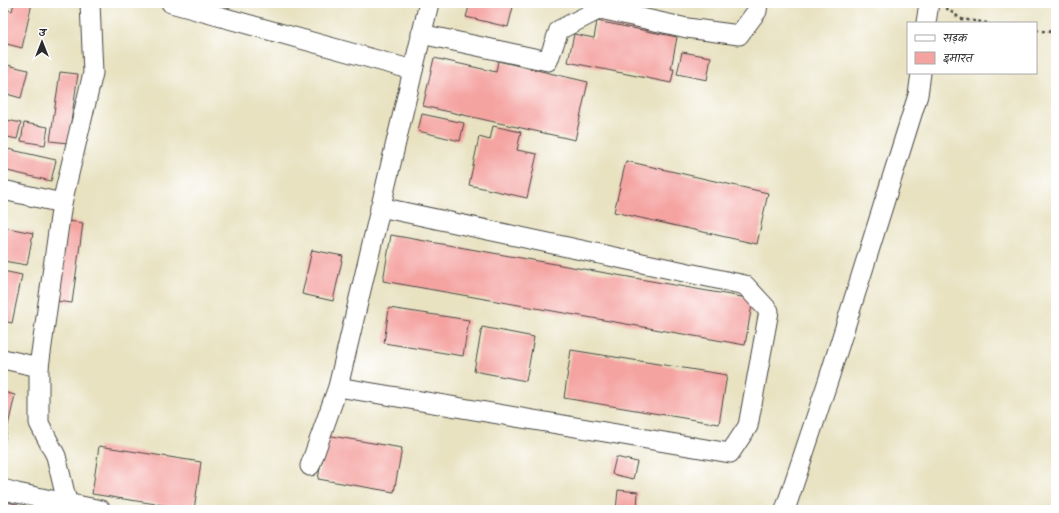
<svg xmlns="http://www.w3.org/2000/svg" width="1059" height="513" font-family="Kalam,'Playpen Sans Deva',sans-serif">
	<rect width="100%" height="100%" fill="#fff"/>
	<filter id="ink" filterUnits="userSpaceOnUse"><feTurbulence type="fractalNoise" baseFrequency=".025" numOctaves="2"/><feDisplacementMap in="SourceGraphic" scale="8" xChannelSelector="R" yChannelSelector="G"/><feConvolveMatrix kernelMatrix="1 2 1 2 8 2 1 2 1" color-interpolation-filters="sRGB"/></filter>
	<filter id="wash" filterUnits="userSpaceOnUse"><feTurbulence type="fractalNoise" baseFrequency=".012" numOctaves="4" result="noise"/><feDisplacementMap in="SourceGraphic" scale="16" xChannelSelector="R" yChannelSelector="G"/><feGaussianBlur stdDeviation="0.9" result="paint"/><feColorMatrix in="noise" values="0 0 0 0 0 0 0 0 0 0 0 0 0 0 0 0 0 1.4 0 .05"/><feComposite in="paint" operator="in"/></filter>
	<g filter="url(#wash)">
		<rect width="100%" height="100%" fill="#e8e2c1"/>
		<g id="blocks">
			<!-- building -->
			<g fill="#f4a3a0">
				<polygon points="14,3 32,3 22,48 3,43 3,9 12,11"/>
				<polygon points="470,3 514,3 508,27 466,17"/>
				<polygon points="597,21 677,37 671,69 674,69 671,83 568,62 574,34 594,38"/>
				<polygon points="682,52 711,57 707,80 677,74"/>
				<polygon points="434,58 496,72 498,61 588,82 575,140 423,106"/>
				<polygon points="3,64 28,70 21,98 3,93"/>
				<polygon points="60,72 78,74 68,143 50,141"/>
				<polygon points="422,114 464,123 460,141 418,131"/>
				<polygon points="3,119 21,123 17,139 3,136"/>
				<polygon points="24,123 48,127 45,145 21,141"/>
				<polygon points="493,126 521,132 517,150 537,154 527,198 469,185 479,137 490,140"/>
				<polygon points="3,148 56,160 51,181 3,170"/>
				<polygon points="626,161 768,193 757,244 614,212"/>
				<polygon points="68,221 83,223 72,303 56,301"/>
				<polygon points="3,227 33,233 27,265 3,261"/>
				<polygon points="391,235 753,299 745,345 383,281"/>
				<polygon points="312,250 343,256 333,301 302,294"/>
				<polygon points="3,271 22,275 12,323 3,321"/>
				<polygon points="389,308 469,320 463,356 384,343"/>
				<polygon points="482,327 534,337 526,381 474,371"/>
				<polygon points="571,350 727,375 719,424 564,398"/>
				<polygon points="3,392 15,395 4,443 3,443"/>
				<polygon points="326,435 402,448 394,492 318,479"/>
				<polygon points="99,446 201,462 194,510 92,494"/>
				<polygon points="616,457 637,462 633,479 612,474"/>
				<polygon points="618,490 638,492 637,510 616,510"/>
				<polygon points="3,500 18,505 16,510 3,510"/>
			</g>
		</g>
	</g>
	<g filter="url(#ink)">
		<use href="#blocks" fill-opacity="0" stroke="#474642" stroke-width="1"/>
		<g fill="none" stroke-linecap="round" stroke-linejoin="round">
			<defs>
				<g id="minor">
					<polyline points="171,3 413,70"/>
					<polyline points="926,23 929,3"/>
					<polyline points="421,34 548,61 559,30 600,9 687,28 739,35 757,11 758,3"/>
					<polyline points="3,190 62,203"/>
					<polyline points="3,359 39,367"/>
					<polyline points="338,387 730,453 748,426 769,311 745,285 380,207"/>
					<polyline points="310,466 338,387 429,3"/>
					<polyline points="3,489 17,493 101,510"/>
					<polyline points="67,502 56,456 39,423 39,367 62,203 93,73 90,3"/>
					<polyline points="785,510 829,378 918,95 921,73"/>
				</g>
			</defs>
			<!-- minor casing -->
			<use href="#minor" stroke="#474642" stroke-width="21"/>
			<!-- path -->
			<g stroke="#474642" stroke-width="2.5" stroke-dasharray="3 3" stroke-linecap="butt">
				<polyline points="946,8 961,19 988,23"/>
				<polyline points="1036,30 1049,32 1056,20"/>
			</g>
			<!-- minor -->
			<use href="#minor" stroke="#fff" stroke-width="19"/>
		</g>
	</g>
	<!-- margin -->
	<rect width="1059" height="513" fill="none" stroke="#fff" stroke-width="16"/>
	<!-- legend -->
	<rect x="907" y="22" width="130" height="52" fill="#ffffff" stroke="#aaaaaa"/>
	<rect x="915" y="35" width="20" height="6" fill="#ffffff" stroke="#aaaaaa"/>
	<text x="943" y="42" font-size="12" fill="#2b2b2b">सड़क</text>
	<rect x="915" y="52" width="20" height="12" fill="#f4a3a0" stroke="#aaaaaa"/>
	<text x="943" y="62" font-size="12" fill="#2b2b2b">इमारत</text>
	<!-- north arrow -->
	<g transform="translate(42 42)" stroke="#ffffff" stroke-width="3" paint-order="stroke">
	<path d="M0-3L7 15L0 10L-7 15Z" fill="#2b2b2b"/>
	<text y="-6" font-size="11" font-weight="bold" text-anchor="middle" fill="#2b2b2b">उ</text>
	</g>
</svg>
